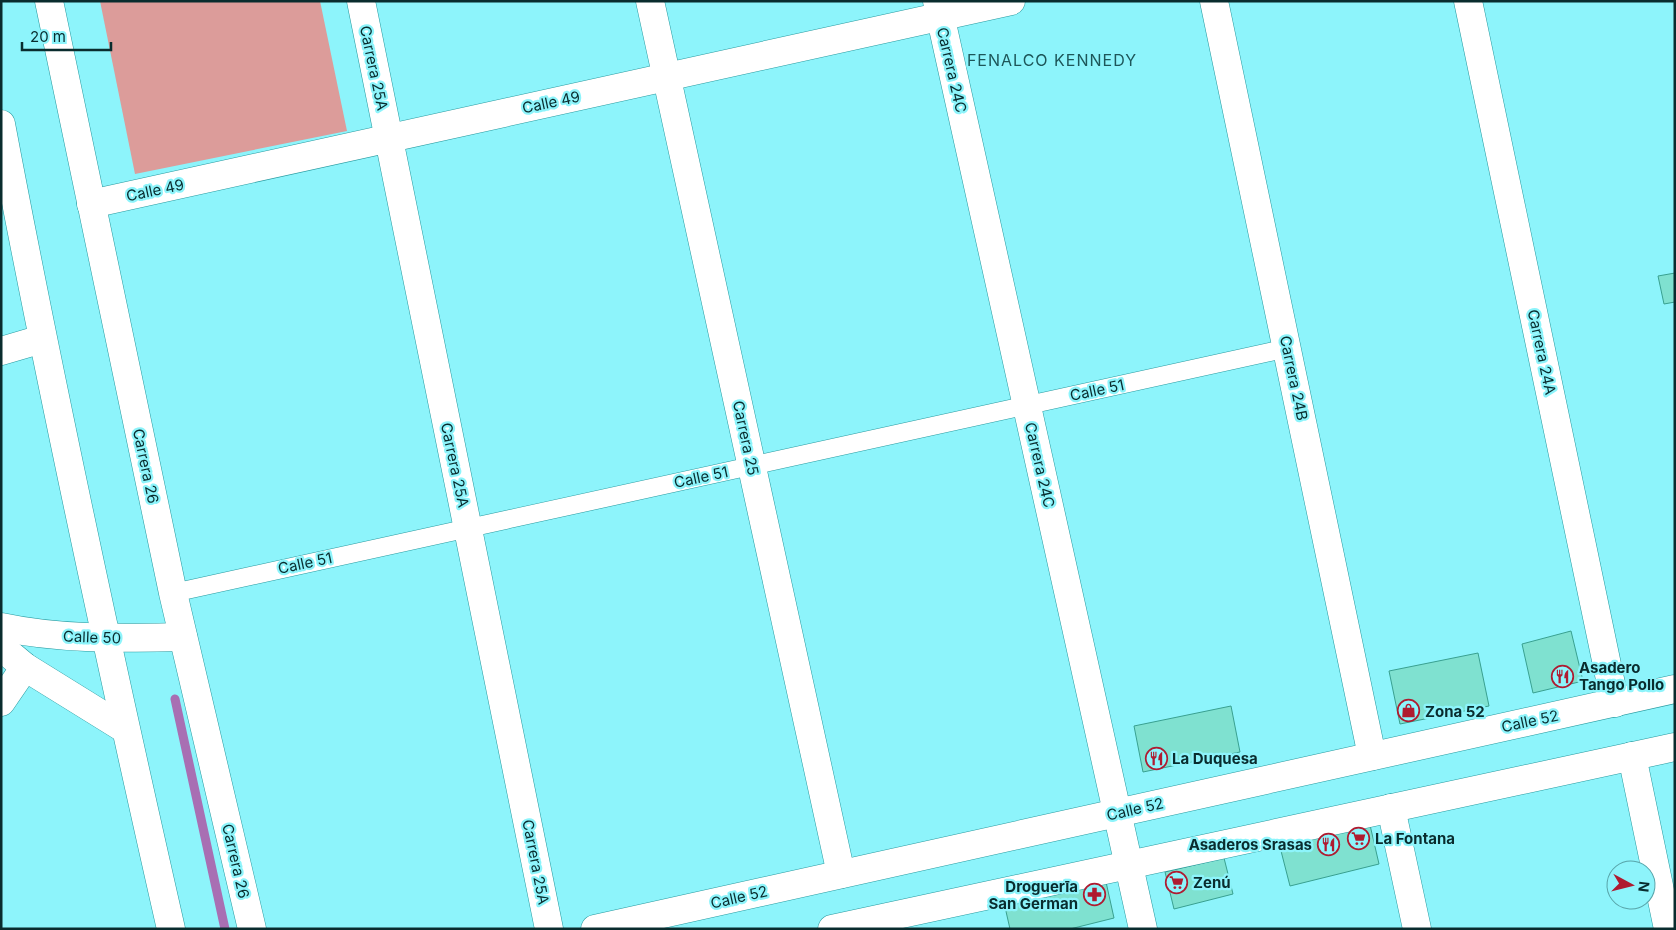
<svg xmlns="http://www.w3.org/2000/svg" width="1676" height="930" font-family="Inter,sans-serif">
	<rect width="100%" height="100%" fill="#8df4fb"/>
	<!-- green -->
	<polygon fill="#dc9c9a" points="100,1 320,1 347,131 135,174"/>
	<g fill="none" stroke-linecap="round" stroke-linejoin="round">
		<!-- stream -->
		<polyline stroke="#a86fb3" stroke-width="9" points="175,699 225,929"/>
	</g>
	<!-- building -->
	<g fill="#7fe1d0" stroke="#39a090">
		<polygon points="1675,273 1675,302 1664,304 1658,276"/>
		<polygon points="1571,631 1583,681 1533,693 1522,644"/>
		<polygon points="1478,653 1489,706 1400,724 1389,671"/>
		<polygon points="1231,706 1240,752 1143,772 1134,726"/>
		<polygon points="1370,825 1379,864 1290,886 1280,847"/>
		<polygon points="1224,858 1233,894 1174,909 1165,872"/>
		<polygon points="1106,882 1114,918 1070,929 1010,929 1005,907"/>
	</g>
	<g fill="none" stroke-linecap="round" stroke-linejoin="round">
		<defs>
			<polyline id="lane" points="173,593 1288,348"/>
			<g id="street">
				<polyline points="361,1 549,929"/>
				<polyline points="650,1 841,874"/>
				<polyline points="937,1 1143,929"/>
				<polyline points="1214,1 1372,756"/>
				<polyline points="1468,1 1615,703"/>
				<polyline points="91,204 1011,1"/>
				<polyline points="1,351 42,339"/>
				<polyline points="1,702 25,667"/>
				<polyline points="1632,756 1668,929"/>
				<polyline points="1391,808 1417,929"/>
			</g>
			<g id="secondary">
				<polyline points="49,1 173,593 252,929"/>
				<path d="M1,124C52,394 110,661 171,929"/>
				<path d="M1,627C61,640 122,638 183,637"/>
				<polyline points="1,647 25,667 125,729"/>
				<polyline points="595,929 1675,689"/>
				<polyline points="832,929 1675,747"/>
			</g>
		</defs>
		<!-- lane casing -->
		<use href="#lane" stroke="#26999f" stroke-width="19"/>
		<!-- street casing -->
		<use href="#street" stroke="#26999f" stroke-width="29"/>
		<!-- secondary casing -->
		<use href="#secondary" stroke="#26999f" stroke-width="29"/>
		<!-- lane -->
		<use href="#lane" stroke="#fff" stroke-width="18"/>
		<!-- street -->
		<use href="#street" stroke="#fff" stroke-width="28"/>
		<!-- secondary -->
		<use href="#secondary" stroke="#fff" stroke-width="28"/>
	</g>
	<!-- icons -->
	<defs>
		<symbol id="restaurant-ring" viewBox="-11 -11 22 22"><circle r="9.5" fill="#8df4fb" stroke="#af1b30" stroke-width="1.5"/><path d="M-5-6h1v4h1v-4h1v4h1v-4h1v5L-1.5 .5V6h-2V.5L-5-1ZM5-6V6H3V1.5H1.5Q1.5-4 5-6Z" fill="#af1b30"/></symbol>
		<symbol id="shop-ring" viewBox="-11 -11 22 22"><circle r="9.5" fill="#8df4fb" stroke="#af1b30" stroke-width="1.5"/><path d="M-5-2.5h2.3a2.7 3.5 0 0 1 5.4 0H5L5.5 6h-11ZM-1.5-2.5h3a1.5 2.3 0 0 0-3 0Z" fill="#af1b30"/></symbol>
		<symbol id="supermarket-ring" viewBox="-11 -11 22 22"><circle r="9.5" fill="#8df4fb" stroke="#af1b30" stroke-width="1.5"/><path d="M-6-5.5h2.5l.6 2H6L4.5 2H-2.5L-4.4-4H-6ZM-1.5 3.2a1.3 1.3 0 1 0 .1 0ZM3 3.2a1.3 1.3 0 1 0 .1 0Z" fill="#af1b30"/></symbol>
		<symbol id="pharmacy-ring" viewBox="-11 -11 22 22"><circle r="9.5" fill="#8df4fb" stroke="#af1b30" stroke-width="1.5"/><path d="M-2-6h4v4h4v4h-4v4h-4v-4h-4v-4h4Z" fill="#af1b30"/></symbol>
	</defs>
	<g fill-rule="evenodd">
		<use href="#restaurant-ring" x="1550" y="664" width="25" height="25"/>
		<use href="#shop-ring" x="1396" y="698" width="25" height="25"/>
		<use href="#restaurant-ring" x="1144" y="746" width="25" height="25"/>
		<use href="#supermarket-ring" x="1346" y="826" width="25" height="25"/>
		<use href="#restaurant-ring" x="1316" y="832" width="25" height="25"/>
		<use href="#supermarket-ring" x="1164" y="870" width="25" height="25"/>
		<use href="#pharmacy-ring" x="1082" y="882" width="25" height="25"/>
	</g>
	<g text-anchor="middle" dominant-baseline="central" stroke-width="4.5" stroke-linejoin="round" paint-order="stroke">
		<!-- street labels -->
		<g font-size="15" fill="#092c2e" stroke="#8df4fb">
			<text transform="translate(374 68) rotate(78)">Carrera 25A</text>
			<text transform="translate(952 70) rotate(77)">Carrera 24C</text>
			<text transform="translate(551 102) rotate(-12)">Calle 49</text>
			<text transform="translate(155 190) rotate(-12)">Calle 49</text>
			<text transform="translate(1542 352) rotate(78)">Carrera 24A</text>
			<text transform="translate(1294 378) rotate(78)">Carrera 24B</text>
			<text transform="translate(1097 390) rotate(-12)">Calle 51</text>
			<text transform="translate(746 438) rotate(78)">Carrera 25</text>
			<text transform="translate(455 465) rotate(78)">Carrera 25A</text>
			<text transform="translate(1040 465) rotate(77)">Carrera 24C</text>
			<text transform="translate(146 466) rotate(78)">Carrera 26</text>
			<text transform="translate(701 477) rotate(-12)">Calle 51</text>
			<text transform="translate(305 563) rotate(-12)">Calle 51</text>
			<text transform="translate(92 637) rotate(2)">Calle 50</text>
			<text transform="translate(1530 721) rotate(-12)">Calle 52</text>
			<text transform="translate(1135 809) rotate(-13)">Calle 52</text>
			<text transform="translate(236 861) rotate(77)">Carrera 26</text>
			<text transform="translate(536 862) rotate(79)">Carrera 25A</text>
			<text transform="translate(739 897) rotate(-13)">Calle 52</text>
		</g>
		<!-- poi labels -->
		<g font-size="15" font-weight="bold" fill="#092c2e" stroke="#8df4fb" text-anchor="start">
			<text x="1579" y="667">Asadero<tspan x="1579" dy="17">Tango Pollo</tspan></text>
			<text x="1425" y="711">Zona 52</text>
			<text x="1172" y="758">La Duquesa</text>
			<text x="1375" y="838">La Fontana</text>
			<text x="1312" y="844" text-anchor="end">Asaderos Srasas</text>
			<text x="1193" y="882">Zenú</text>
			<text x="1078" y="886" text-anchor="end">Droguerīa<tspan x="1078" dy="17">San German</tspan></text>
		</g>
		<!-- neighbourhood labels -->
		<g font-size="16" letter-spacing="1" fill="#1d5659" stroke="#8df4fb">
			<text x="1052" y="60">FENALCO KENNEDY</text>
		</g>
	</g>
	<!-- border -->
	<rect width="1676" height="930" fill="none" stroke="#092c2e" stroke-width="5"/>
	<!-- north arrow -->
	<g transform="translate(1631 885) rotate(97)"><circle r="24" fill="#8df4fb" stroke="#58a4a9"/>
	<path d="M0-4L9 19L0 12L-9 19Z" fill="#af1b30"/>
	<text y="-8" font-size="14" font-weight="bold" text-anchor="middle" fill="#092c2e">N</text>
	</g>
	<!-- scale -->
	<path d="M22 42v8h89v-8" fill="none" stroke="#092c2e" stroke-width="2.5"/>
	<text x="30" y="42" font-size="15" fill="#092c2e" stroke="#8df4fb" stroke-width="4" paint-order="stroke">20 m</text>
</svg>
